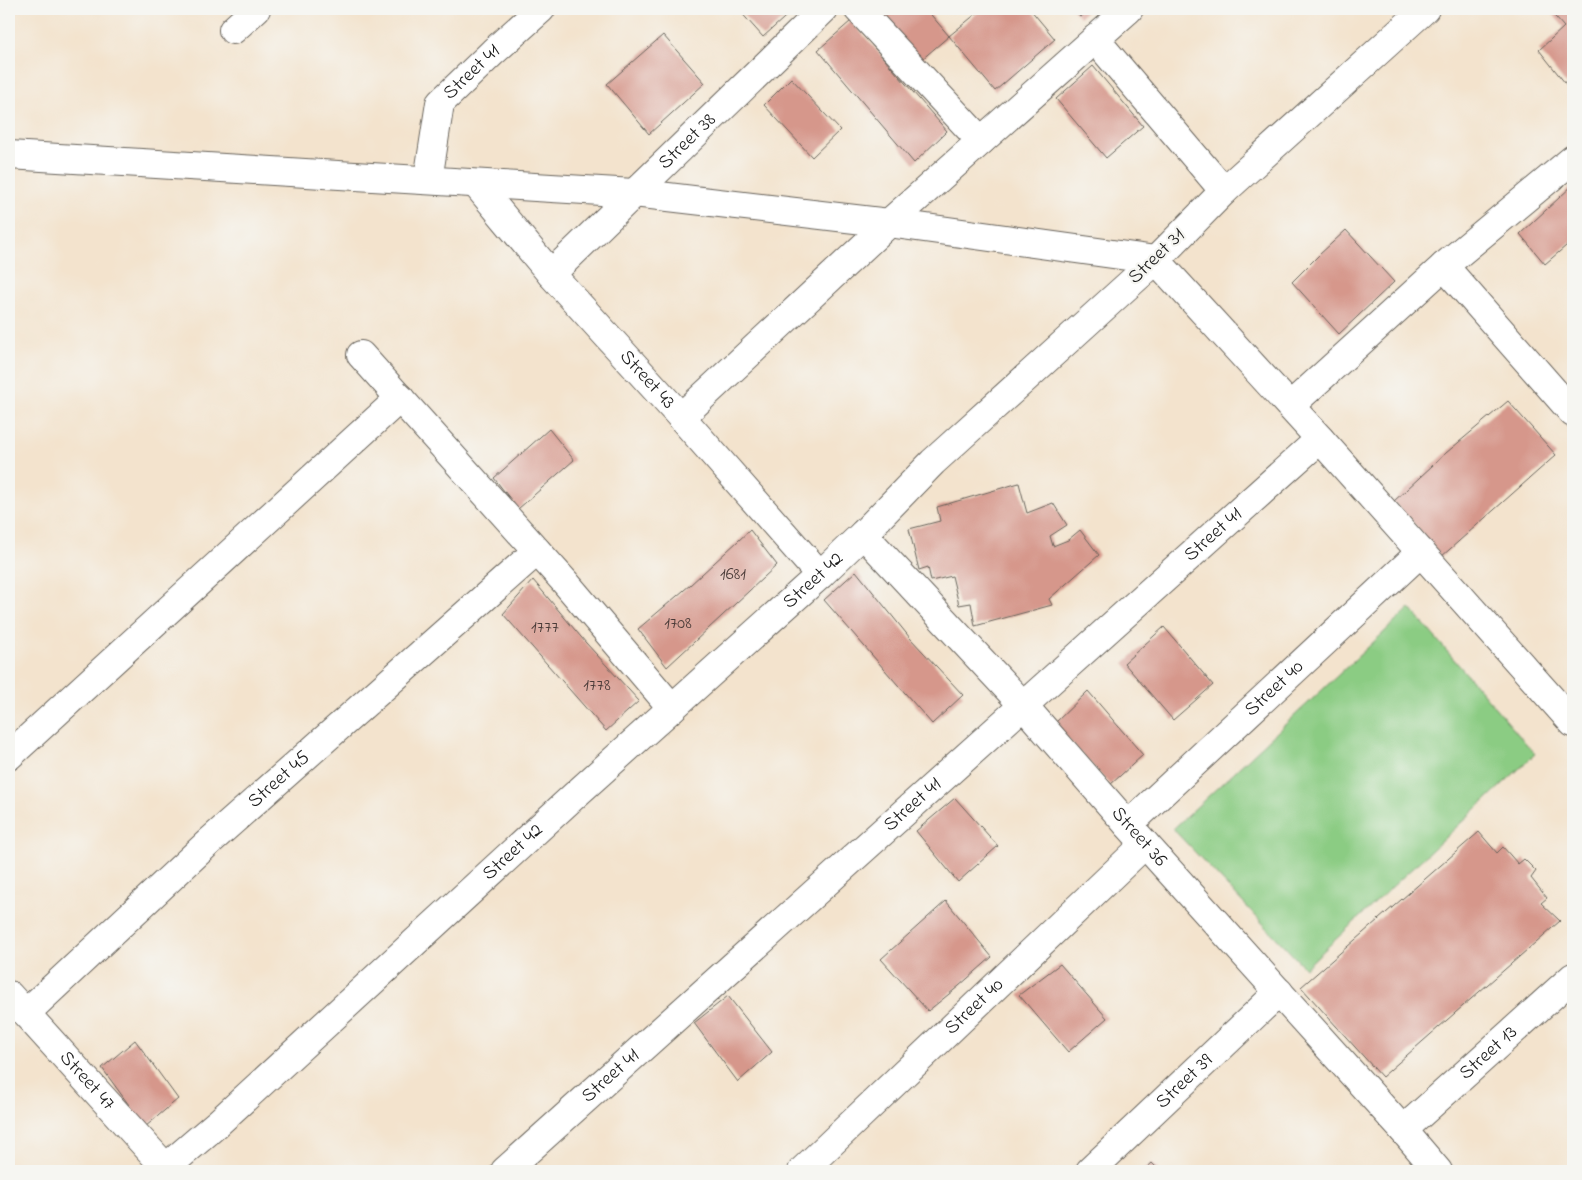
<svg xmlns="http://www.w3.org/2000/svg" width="1582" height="1180" font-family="'Indie Flower',sans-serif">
	<rect width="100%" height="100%" fill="#f6f6f2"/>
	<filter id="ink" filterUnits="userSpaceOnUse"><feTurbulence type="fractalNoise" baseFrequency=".02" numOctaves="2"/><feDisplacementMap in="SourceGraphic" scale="10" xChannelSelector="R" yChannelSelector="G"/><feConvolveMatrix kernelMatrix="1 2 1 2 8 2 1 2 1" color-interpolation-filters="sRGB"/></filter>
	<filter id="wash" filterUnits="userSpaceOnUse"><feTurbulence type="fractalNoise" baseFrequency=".0096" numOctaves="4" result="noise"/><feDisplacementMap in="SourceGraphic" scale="20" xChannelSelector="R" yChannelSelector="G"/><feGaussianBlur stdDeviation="1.12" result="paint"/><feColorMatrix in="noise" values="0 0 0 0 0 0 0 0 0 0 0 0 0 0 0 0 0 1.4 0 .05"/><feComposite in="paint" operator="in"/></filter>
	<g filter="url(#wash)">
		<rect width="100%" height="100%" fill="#f3e3cd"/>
		<!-- green -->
		<polygon fill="#8bcc83" stroke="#547450" points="1410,608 1535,754 1305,968 1173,829"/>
		<g id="blocks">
			<!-- building -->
			<g fill="#d6978b">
				<polygon points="738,9 794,9 763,37"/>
				<polygon points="875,9 926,9 949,36 920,61"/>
				<polygon points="982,9 1030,9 1055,39 995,91 949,36"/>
				<polygon points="1072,9 1089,9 1080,17"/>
				<polygon points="1548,9 1573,9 1573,93 1539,50 1564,27"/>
				<polygon points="851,21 947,131 914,163 818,50"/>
				<polygon points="663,35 705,83 649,134 607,84"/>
				<polygon points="1093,66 1143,126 1106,158 1056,99"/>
				<polygon points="791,78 840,130 812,157 764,105"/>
				<polygon points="1573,185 1573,240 1545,264 1520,234"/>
				<polygon points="1346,230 1394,282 1339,334 1292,282 1319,255"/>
				<polygon points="1508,401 1556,455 1441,557 1417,527 1393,502 1446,453"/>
				<polygon points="549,429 574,460 518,509 494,478"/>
				<polygon points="1019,483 1027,513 1053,503 1067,525 1050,536 1053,546 1068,540 1080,530 1099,555 1049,599 1052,605 975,626 971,603 959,605 952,576 931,581 928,567 919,570 909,529 940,521 937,507"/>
				<polygon points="750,530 777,565 667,667 638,629 690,585"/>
				<polygon points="856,571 910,638 963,695 932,724 824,600"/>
				<polygon points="533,580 586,643 639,701 606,731 503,614"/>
				<polygon points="1164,627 1213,685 1173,720 1124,663"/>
				<polygon points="1088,691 1143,755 1110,785 1054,724"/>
				<polygon points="955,798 998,846 958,882 916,831"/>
				<polygon points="1479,832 1497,853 1503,847 1518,864 1524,859 1536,871 1531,878 1547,898 1541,903 1560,921 1382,1077 1301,987"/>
				<polygon points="946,901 992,957 959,986 928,1011 881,959"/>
				<polygon points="1060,964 1107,1018 1068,1052 1019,995"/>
				<polygon points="728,996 772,1052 738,1082 694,1023"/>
				<polygon points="135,1040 178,1099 145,1127 102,1068"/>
				<polygon points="1152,1163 1160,1171 1143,1171"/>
			</g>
		</g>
	</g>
	<g filter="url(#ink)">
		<use href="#blocks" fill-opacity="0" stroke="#67625a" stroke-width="1"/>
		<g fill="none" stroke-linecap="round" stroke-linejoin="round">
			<defs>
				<g id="minor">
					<polyline points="858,9 981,141"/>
					<path id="s1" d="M1425,9L1224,191L1156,260L933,462L863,534L1023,705L1128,825L1403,1130L1438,1171"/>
					<polyline points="233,30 256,9"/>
					<polyline points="1095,39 1224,191"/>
					<polyline points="9,155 634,193 889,223 1156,260 1320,439 1573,723"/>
					<path id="s2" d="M428,180L440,103L493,52L541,9"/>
					<path id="s3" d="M476,184L551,274L681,417L820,575"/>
					<polyline points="1444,266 1573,413"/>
					<path id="s4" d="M551,274L824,9"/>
					<polyline points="361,355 565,582 672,708"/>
					<polyline points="1290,406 1444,266 1573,159"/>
					<polyline points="681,417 889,223 1129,9"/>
					<polyline points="9,756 400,398"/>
					<path id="s5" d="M1128,825L1421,552"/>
					<path id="s6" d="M9,995L166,1168"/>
					<path id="s7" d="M26,1013L209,842L537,551"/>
					<path id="s8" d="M1403,1130L1573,977"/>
					<path id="s9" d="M162,1171L218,1123L574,796L820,575L863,534"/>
					<path id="s10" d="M505,1171L1320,439"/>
					<path id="s11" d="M802,1171L1145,844"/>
					<path id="s12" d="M1090,1171L1279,992"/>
				</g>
			</defs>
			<!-- minor casing -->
			<use href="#minor" stroke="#67625a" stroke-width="30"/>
			<!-- minor -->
			<use href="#minor" stroke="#fff" stroke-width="28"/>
		</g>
	</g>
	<g text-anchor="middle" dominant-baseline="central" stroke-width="4.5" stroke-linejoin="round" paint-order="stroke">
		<!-- number labels -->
		<g font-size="18" fill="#4a3b38">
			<text x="733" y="575">1681</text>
			<text x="678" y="624">1708</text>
			<text x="545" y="628">1777</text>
			<text x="597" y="686">1778</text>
		</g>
		<!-- street labels -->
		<g font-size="20" fill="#1c1c1c" stroke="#f6f6f2">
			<text stroke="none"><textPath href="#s2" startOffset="122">Street 41</textPath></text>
			<text stroke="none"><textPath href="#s4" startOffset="190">Street 38</textPath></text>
			<text transform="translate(1157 257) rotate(-44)">Street 31</text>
			<text stroke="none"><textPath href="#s3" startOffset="260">Street 43</textPath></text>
			<text stroke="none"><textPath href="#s10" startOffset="952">Street 41</textPath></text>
			<text stroke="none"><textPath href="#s9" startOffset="879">Street 42</textPath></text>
			<text stroke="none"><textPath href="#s5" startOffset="200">Street 40</textPath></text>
			<text stroke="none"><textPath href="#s7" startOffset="344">Street 45</textPath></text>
			<text stroke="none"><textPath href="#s10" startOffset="548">Street 41</textPath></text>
			<text stroke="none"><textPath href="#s1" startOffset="1179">Street 36</textPath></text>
			<text stroke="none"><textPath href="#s9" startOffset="474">Street 42</textPath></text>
			<text stroke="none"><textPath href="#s11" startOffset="238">Street 40</textPath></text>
			<text stroke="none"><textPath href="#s8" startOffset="115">Street 13</textPath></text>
			<text stroke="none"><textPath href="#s10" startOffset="142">Street 41</textPath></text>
			<text stroke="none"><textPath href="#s6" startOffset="116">Street 47</textPath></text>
			<text stroke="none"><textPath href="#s12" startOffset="130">Street 39</textPath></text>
		</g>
	</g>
	<!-- margin -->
	<rect width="1582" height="1180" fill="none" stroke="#f6f6f2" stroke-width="30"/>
</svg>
